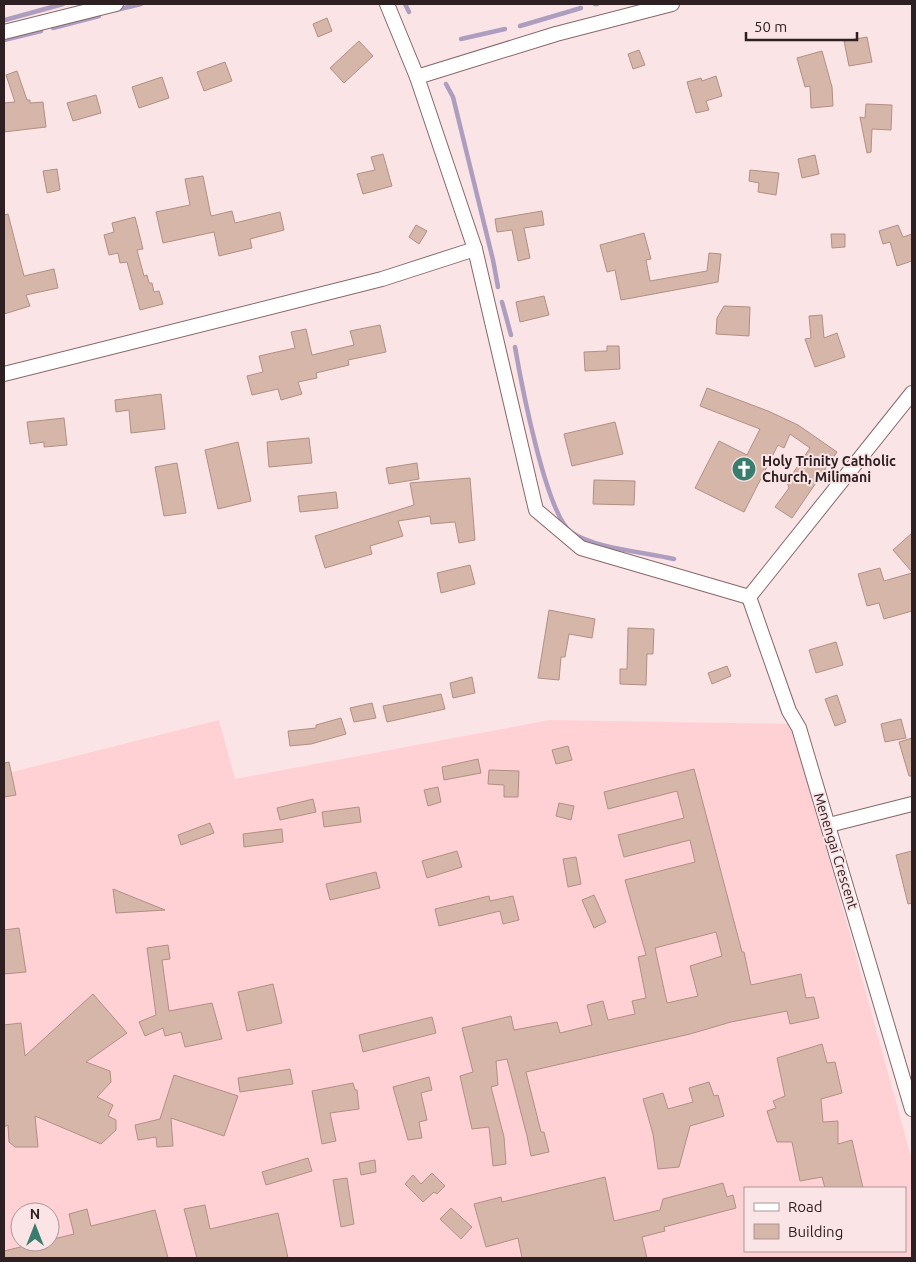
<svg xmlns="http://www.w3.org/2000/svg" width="916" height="1262" font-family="Ubuntu,sans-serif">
	<rect width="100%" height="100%" fill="#fbe4e6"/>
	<!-- built -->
	<path fill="#ffd1d5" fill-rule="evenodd" d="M219,720L235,779L550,720L792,724L912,1160V1258H4V774ZM745,1188H905V1251H745ZM20,1212H50V1242H20Z"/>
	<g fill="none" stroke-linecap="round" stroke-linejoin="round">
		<!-- stream -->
		<g stroke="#ad9ec0" stroke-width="4.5">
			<polyline points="405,4 409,12"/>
			<polyline points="595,4 597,4"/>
			<polyline points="116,10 141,4"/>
			<polyline points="5,20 63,4"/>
			<polyline points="520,26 581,8"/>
			<polyline points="53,28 99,16"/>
			<polyline points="461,39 505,29"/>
			<polyline points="4,40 41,31"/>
			<polyline points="446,84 453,97 493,260 498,287"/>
			<polyline points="502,302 511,335"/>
			<path d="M515,347C521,382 546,514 571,532C596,549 645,552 674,559"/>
		</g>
	</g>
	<!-- building -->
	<g fill="#d6b6a8" stroke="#af9083" fill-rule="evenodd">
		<polygon points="327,18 332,31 318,37 313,24"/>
		<polygon points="867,37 872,62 849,66 844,41"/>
		<polygon points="359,41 373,56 344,83 330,68"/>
		<polygon points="639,50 645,65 633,69 628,54"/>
		<polygon points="822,51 832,87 833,106 811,108 810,86 805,87 797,58"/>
		<polygon points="225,62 232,81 204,91 197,72"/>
		<polygon points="17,71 27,100 30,100 30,103 43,102 46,127 4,132 4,103 15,102 6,75"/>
		<polygon points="716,76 722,96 706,101 709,110 696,113 687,82 701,78 702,81"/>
		<polygon points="162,77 169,98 139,108 132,87"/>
		<polygon points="96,95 101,113 73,121 67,103"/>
		<polygon points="866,104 892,105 891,130 872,129 871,152 867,153 860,117 865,118"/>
		<polygon points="383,154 392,186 363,194 357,174 375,170 371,157"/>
		<polygon points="815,155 819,174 802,178 798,159"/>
		<polygon points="57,169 60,190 47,193 43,171"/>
		<polygon points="750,170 779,173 776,195 758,192 759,183 749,181"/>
		<polygon points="203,176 211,216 232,211 235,223 280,212 284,230 250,239 252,248 219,256 214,232 163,243 156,212 190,205 185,179"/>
		<polygon points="542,211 544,225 524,228 530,258 518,261 512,230 497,232 495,219"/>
		<polygon points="8,214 24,276 54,269 58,288 26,295 30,306 4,314 4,215"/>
		<polygon points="135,217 143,249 137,250 144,276 147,275 149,283 152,283 154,292 159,291 163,304 140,310 127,262 120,263 118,253 109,255 104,235 114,232 112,223"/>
		<polygon points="416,225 427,231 419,244 409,237"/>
		<polygon points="898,225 903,237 912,234 912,261 897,266 890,242 883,244 879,231"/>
		<polygon points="644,233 651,259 646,260 650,281 707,271 709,253 721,254 718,282 621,300 615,270 607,272 600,245"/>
		<polygon points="831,234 845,234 845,247 832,248"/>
		<polygon points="544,296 549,315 520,322 516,302"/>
		<polygon points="724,306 750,307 749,336 716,334 717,318"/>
		<polygon points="822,315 824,338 837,333 845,357 815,367 805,339 811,338 809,316"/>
		<polygon points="380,325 386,352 348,360 349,365 316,373 317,378 298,382 302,394 281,400 278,389 252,395 247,376 263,372 259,356 295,348 291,332 306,329 312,355 354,345 350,331"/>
		<polygon points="607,346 619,346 620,369 585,371 584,352 607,351"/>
		<polygon points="707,388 768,411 798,425 837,452 792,518 775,507 789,488 787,482 810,448 790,434 784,448 778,445 744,512 695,488 719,441 747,455 760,429 700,406"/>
		<polygon points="161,394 165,429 131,433 129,410 116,412 115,400"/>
		<polygon points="64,418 67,445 44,447 44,442 30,444 27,422"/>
		<polygon points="615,422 623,454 572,466 564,434"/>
		<polygon points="309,438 312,463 269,467 267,442"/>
		<polygon points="238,442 251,501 218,509 205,450"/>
		<polygon points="177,463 186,513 164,516 155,467"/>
		<polygon points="417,463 419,479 389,484 386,468"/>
		<polygon points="470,478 475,540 459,543 455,522 431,524 430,516 398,521 403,536 370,546 372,554 325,568 315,536 414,505 410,483"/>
		<polygon points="594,480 635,481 634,505 593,504"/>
		<polygon points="336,492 338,508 300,512 298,496"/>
		<polygon points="912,533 912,572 893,550"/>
		<polygon points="470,565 475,584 441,593 437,573"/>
		<polygon points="880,568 884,581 912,573 912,611 884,619 879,603 867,606 858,574"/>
		<polygon points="549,610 595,619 592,638 569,634 565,657 561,657 559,680 538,678"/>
		<polygon points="628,628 654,629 653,654 647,654 646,685 620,684 620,669 627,669"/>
		<polygon points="836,642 843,665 816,673 809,650"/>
		<polygon points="727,666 731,676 712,684 708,673"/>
		<polygon points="472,677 475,693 453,698 450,683"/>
		<polygon points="441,694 445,709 387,722 383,706"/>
		<polygon points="837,695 846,722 835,726 825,699"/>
		<polygon points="372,703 376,718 354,722 350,708"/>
		<polygon points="341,718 346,734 311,744 290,746 288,731 316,728 316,725"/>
		<polygon points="901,719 906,738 885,742 881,724"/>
		<polygon points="912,738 912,776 909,776 899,742"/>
		<polygon points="568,746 572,760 556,764 552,750"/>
		<polygon points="478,759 481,773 444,780 442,767"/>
		<polygon points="9,762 16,795 4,797 4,763"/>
		<path d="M694,769L742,952H744L751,985L801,974L806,998L814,997L819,1018L790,1024L787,1011L731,1022L690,1034L526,1072L541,1132H544L549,1152L531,1156L527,1136L507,1059L496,1061L498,1085L491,1087L504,1137L506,1164L493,1166L489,1127L472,1129L460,1076L473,1072L462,1028L511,1016L514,1030L557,1022L560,1033L592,1025L587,1005L603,1001L608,1020L635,1014L632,1001L646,998L638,957L646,955L625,880L695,862L690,840L624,857L618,835L684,818L677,791L608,809L604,792ZM716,932L722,956L690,966L698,996L667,1003L655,948Z"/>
		<polygon points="489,770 519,771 518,797 504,797 504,785 488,784"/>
		<polygon points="438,787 441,802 428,806 424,790"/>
		<polygon points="313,799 316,812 280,820 277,808"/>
		<polygon points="559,803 574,806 571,820 556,816"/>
		<polygon points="359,807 361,822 324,827 322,812"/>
		<polygon points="210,823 214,833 181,845 178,835"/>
		<polygon points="282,829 283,842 244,847 243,834"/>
		<polygon points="457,851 462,867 427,878 422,861"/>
		<polygon points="912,851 912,903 908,904 896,855"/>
		<polygon points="576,857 581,884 568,887 563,859"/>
		<polygon points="376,872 380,888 330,900 326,884"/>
		<polygon points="113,889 165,910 116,913"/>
		<polygon points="594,895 606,922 594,928 582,900"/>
		<polygon points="489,896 490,901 513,896 519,920 503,924 500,911 439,926 435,909"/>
		<polygon points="19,928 26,972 4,974 4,930"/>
		<polygon points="168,945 170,959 162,960 169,1011 212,1003 222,1039 185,1047 181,1032 165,1036 163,1028 145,1036 139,1022 156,1015 147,948"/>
		<polygon points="273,984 282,1023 247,1031 238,992"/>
		<polygon points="93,994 127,1033 86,1062 110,1071 111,1082 97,1097 113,1105 108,1116 116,1120 116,1130 101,1144 35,1116 38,1147 15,1147 9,1142 8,1125 4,1127 4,1025 21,1023 25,1056"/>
		<polygon points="432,1017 436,1033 363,1052 359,1035"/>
		<polygon points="822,1044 827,1063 835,1062 842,1093 821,1099 823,1122 838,1121 838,1144 852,1140 863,1188 825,1188 822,1177 800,1181 792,1142 777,1142 767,1111 776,1108 773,1101 785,1096 777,1058"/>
		<polygon points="290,1069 293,1084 240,1092 238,1078"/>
		<polygon points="174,1075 238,1096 224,1136 171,1118 173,1146 157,1147 156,1137 138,1140 135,1125 160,1119"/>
		<polygon points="429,1077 432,1090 421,1093 427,1120 419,1122 422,1138 408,1140 393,1087"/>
		<polygon points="709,1082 714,1096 718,1095 724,1116 690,1126 679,1167 658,1169 653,1134 643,1099 663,1093 668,1109 693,1102 689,1088"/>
		<polygon points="353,1083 355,1090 357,1090 359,1109 330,1113 336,1141 322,1144 312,1091"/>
		<polygon points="308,1158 312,1171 266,1185 262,1172"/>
		<polygon points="375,1160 376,1172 361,1175 359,1163"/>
		<polygon points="432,1173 445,1186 437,1194 434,1192 423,1202 405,1184 413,1175 421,1184"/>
		<polygon points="605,1177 614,1221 660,1210 663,1199 723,1183 727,1197 733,1195 736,1208 664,1227 665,1231 642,1237 647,1258 522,1258 518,1238 486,1247 474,1204 501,1197 502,1202"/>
		<polygon points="347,1178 354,1224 341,1227 333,1180"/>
		<polygon points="205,1205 210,1229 278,1213 288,1258 197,1258 184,1209"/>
		<polygon points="451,1208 472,1227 461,1239 440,1219"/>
		<polygon points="87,1209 91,1226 155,1210 168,1258 4,1258 4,1251 41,1242 50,1242 50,1240 74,1234 69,1214"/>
	</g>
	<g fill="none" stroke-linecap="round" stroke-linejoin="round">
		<defs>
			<g id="minor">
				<polyline points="387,4 417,77"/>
				<polyline points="672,4 556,34 417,77 475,249 536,510 581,548 749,597"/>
				<polyline points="4,32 116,4"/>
				<polyline points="4,374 382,279 475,249"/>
				<polyline points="749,597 789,711 799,728 912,1109"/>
				<polyline points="749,597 912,393"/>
				<polyline points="829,825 912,804"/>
			</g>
		</defs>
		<!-- minor casing -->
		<use href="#minor" stroke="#88676a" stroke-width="16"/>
		<!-- minor -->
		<use href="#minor" stroke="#fff" stroke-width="14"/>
	</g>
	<!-- icons -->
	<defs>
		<symbol id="church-disc" viewBox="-11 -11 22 22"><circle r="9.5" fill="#3a7d6f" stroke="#fbe4e6"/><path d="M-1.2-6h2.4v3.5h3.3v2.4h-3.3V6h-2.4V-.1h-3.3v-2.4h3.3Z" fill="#fff"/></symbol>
	</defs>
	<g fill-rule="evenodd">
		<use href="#church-disc" x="730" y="455" width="28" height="28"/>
	</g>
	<g text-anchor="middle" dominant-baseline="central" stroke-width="4" stroke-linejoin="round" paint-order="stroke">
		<!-- poi labels -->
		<g font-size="14" font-weight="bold" fill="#2e2022" stroke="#fbe4e6" text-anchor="start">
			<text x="762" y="461">Holy Trinity Catholic<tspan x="762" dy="16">Church, Milimani</tspan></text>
		</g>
		<!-- street labels -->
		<g font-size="14" fill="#2e2022" stroke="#fbe4e6">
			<text transform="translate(836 851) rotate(73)">Menengai Crescent</text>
		</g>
	</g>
	<!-- border -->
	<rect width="916" height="1262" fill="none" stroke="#2e2022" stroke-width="10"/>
	<!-- legend -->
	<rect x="744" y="1187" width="162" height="65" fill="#fbe4e6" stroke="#a99698"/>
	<rect x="754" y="1203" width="25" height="8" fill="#ffffff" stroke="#a99698"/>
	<text x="788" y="1212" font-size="15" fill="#2e2022">Road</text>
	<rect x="754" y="1224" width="25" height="15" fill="#d6b6a8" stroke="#a99698"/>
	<text x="788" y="1237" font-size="15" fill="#2e2022">Building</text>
	<!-- north arrow -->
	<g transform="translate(35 1227)"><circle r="24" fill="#fbe4e6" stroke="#a99698"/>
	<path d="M0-4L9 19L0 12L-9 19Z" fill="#3a7d6f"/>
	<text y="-8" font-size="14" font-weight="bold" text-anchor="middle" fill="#2e2022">N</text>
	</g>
	<!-- scale -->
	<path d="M746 32v8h111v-8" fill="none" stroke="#2e2022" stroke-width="2.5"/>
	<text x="754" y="32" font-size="15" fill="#2e2022" stroke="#fbe4e6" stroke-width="4" paint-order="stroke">50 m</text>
</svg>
